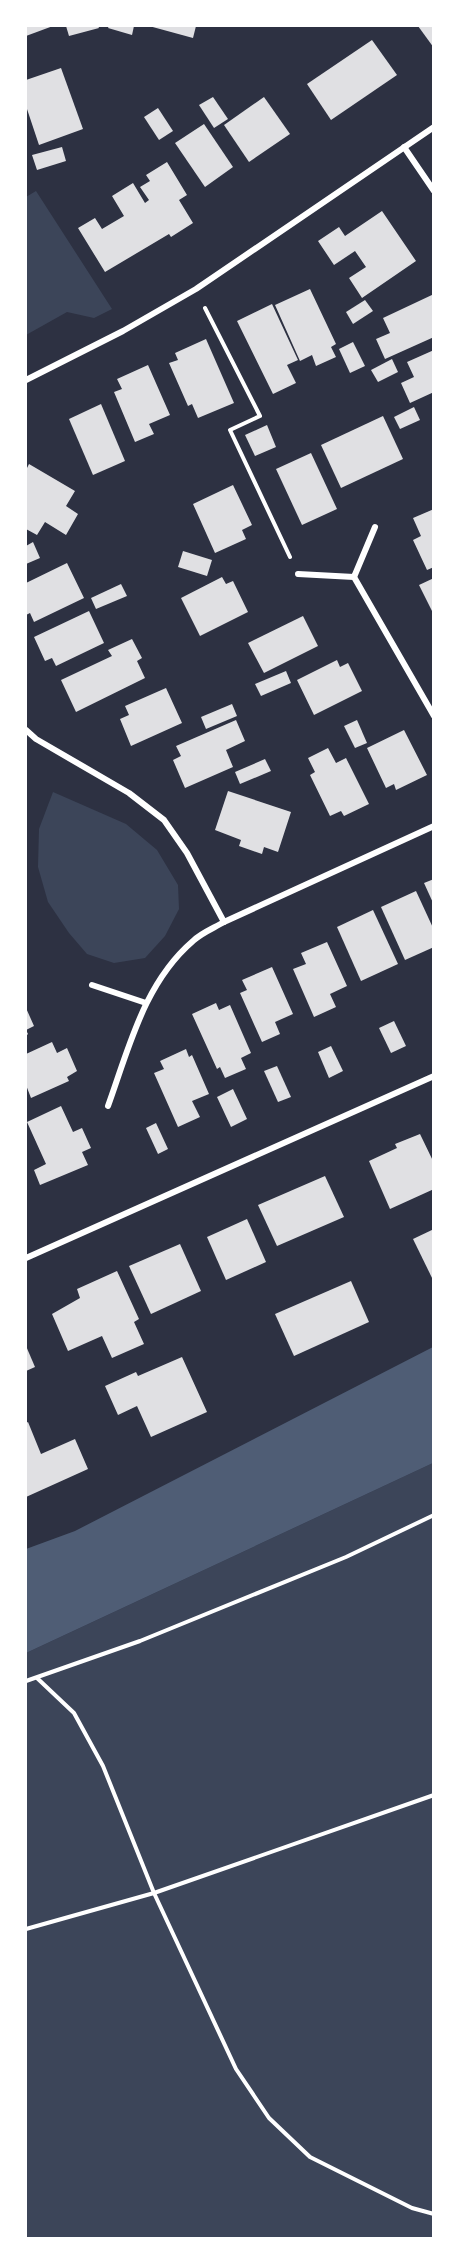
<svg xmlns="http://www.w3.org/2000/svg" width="459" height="2264" font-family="'Varela Round',sans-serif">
	<rect width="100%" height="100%" fill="#2d3142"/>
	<!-- green -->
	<g fill="#3c4559">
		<polygon points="36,191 112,309 94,318 67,312 26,335 26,197"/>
		<polygon points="53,792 126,824 157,850 178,885 179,909 165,936 145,958 114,963 87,954 69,933 48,902 38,867 39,829"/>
		<polygon points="433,1463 433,2238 26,2238 26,1653"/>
	</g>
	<!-- water -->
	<polygon fill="#4f5d75" points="433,1347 433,1463 26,1653 26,1549 75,1531"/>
	<!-- building -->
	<g fill="#e0e0e3">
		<polygon points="26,26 53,26 26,36"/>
		<polygon points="66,26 98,26 99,28 69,36"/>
		<polygon points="109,26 134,26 132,35 108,28"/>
		<polygon points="149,26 196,26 193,38"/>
		<polygon points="418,26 434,26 434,48"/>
		<polygon points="372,40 397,75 331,120 307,84"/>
		<polygon points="61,68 83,129 39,145 26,106 26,80"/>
		<polygon points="213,97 228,119 214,128 199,105"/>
		<polygon points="264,97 290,134 249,162 224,125"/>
		<polygon points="158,108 173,131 159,140 144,117"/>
		<polygon points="204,124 233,167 205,187 175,143"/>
		<polygon points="62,147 66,161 37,170 32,155"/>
		<polygon points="167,162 187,195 179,200 193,223 171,237 169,234 105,272 78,228 95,218 102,229 124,216 112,196 133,183 145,203 149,200 140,187 150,181 146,175"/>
		<polygon points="382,211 416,261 362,298 349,278 366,267 355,251 334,265 318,241 339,227 345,236"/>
		<polygon points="310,289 336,344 331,347 336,357 316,366 312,355 300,361 275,305"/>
		<polygon points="434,294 434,337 385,359 376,339 390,333 383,318"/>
		<polygon points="365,300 373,311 353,324 346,312"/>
		<polygon points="272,304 298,360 287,365 296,383 273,394 237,321"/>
		<polygon points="206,339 234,403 198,418 192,404 188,406 169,363 178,360 175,353"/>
		<polygon points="353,342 365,366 350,373 339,349"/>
		<polygon points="434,350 434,392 410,403 401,383 414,377 407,362"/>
		<polygon points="392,359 398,372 378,382 371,370"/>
		<polygon points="148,365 170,415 149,424 154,434 135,442 114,392 122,389 117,379"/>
		<polygon points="101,404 125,461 93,475 69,419"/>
		<polygon points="414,407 420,420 400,429 394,417"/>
		<polygon points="383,416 403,459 341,488 321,445"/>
		<polygon points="267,425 276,447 255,456 245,435"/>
		<polygon points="311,453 337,509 302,525 276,469"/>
		<polygon points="29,464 75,491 66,506 78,514 66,535 45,522 37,535 26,529 26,470"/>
		<polygon points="233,485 252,525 242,530 246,539 215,553 193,504"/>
		<polygon points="434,509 434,567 427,570 413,540 421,536 413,518"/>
		<polygon points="33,542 40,558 26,564 26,546"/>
		<polygon points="183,551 212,560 207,576 178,567"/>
		<polygon points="67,563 84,598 34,622 30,613 26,615 26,583"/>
		<polygon points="222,577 226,584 233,581 248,612 200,636 181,598"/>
		<polygon points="434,578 434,615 419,585"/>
		<polygon points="121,584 127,596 96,609 91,598"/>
		<polygon points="89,611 104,643 56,666 52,658 45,661 34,637"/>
		<polygon points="303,616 318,646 264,673 248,643"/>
		<polygon points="132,639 142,658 137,661 145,678 76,712 61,680 112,656 108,650"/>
		<polygon points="337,660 340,667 348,663 362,691 314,715 297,680"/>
		<polygon points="286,671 291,683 261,696 255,684"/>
		<polygon points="166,688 182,723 131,746 120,719 129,715 125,706"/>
		<polygon points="232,704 237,716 206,729 201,717"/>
		<polygon points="236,720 245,741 226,750 233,767 185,788 173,760 181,756 176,746"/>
		<polygon points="357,720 367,743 355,748 344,726"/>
		<polygon points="404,730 427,775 396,790 394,784 386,788 367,748"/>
		<polygon points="328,748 336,763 346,758 369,804 344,816 341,811 330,816 310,775 315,772 308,758"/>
		<polygon points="265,759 271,771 240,784 235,772"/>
		<polygon points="228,791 291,812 278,852 264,847 262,854 239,846 241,840 215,830"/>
		<polygon points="434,879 434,905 424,883"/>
		<polygon points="416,891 434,930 434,947 405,960 381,907"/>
		<polygon points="373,910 398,964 361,981 337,927"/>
		<polygon points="327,942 347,986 330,994 336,1007 314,1017 293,969 306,964 301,953"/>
		<polygon points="272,967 293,1014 275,1022 280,1034 262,1042 240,993 247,990 242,980"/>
		<polygon points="216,1003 219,1010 230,1005 251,1053 241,1058 246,1069 225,1078 220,1067 217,1069 192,1014"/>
		<polygon points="26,1008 34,1026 26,1030 28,1034 26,1036"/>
		<polygon points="394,1021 406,1046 391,1053 379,1028"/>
		<polygon points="52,1042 57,1053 67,1048 77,1071 67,1077 69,1081 31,1098 26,1085 26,1054"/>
		<polygon points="331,1046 343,1071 329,1078 318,1052"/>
		<polygon points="186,1049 189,1057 192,1055 209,1094 192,1101 200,1117 178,1127 154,1073 164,1069 160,1061"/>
		<polygon points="277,1066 291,1097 278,1102 264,1071"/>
		<polygon points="233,1089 247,1119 231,1127 217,1097"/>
		<polygon points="61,1106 73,1132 82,1128 91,1148 82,1152 88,1165 40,1185 34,1170 46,1164 27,1122"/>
		<polygon points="156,1123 168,1149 158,1154 146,1128"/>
		<polygon points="420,1134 434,1163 434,1189 390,1209 369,1161 397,1148 395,1144"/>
		<polygon points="325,1176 344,1217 277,1246 258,1205"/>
		<polygon points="247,1219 266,1262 226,1280 207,1237"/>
		<polygon points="434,1229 434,1282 413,1239"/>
		<polygon points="180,1244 201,1291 151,1314 129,1266"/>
		<polygon points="117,1271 139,1319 134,1322 144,1344 112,1358 102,1336 68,1351 52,1314 80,1298 77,1289"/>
		<polygon points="351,1281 369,1322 294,1356 275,1314"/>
		<polygon points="26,1346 35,1367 26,1371"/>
		<polygon points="182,1357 207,1412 151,1437 137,1406 118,1415 105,1386 136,1372 138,1376"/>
		<polygon points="28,1422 41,1454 75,1439 88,1469 26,1497 26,1423"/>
	</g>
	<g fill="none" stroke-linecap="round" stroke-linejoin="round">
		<!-- path -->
		<g stroke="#fff" stroke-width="4">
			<polyline points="205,308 260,416 230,430 290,557"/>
			<polyline points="37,1678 74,1713 103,1766 154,1893 236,2069 269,2118 310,2157 412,2208 434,2214"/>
			<polyline points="26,1681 140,1641 346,1557 434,1515"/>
			<polyline points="26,1929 154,1893 434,1795"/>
		</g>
		<!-- minor -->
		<g stroke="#fff" stroke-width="6">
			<polyline points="404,147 434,191"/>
			<polyline points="26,380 123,331 196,289 434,127"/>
			<polyline points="298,574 354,577 375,527"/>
			<polyline points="354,577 434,716"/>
			<polyline points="26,730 36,739 129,793 164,820 187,853 224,922"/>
			<polyline points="92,985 146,1003"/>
			<path d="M108,1106C129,1048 144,983 193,941C201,933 214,928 224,922L434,826"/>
			<polyline points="26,1258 434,1076"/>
		</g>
	</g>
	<!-- border -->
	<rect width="459" height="2264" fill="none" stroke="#ffffff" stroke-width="54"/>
</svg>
